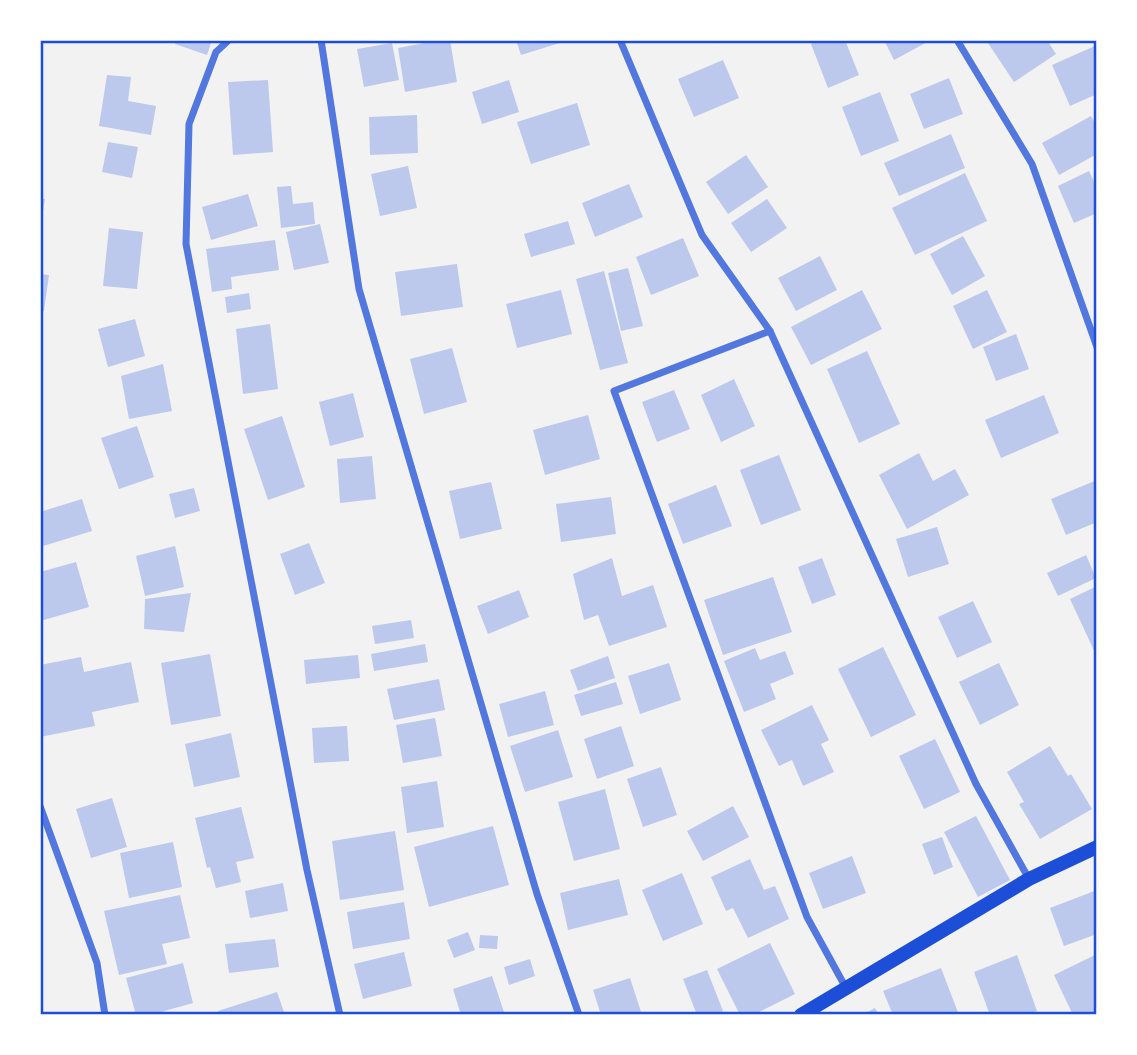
<svg xmlns="http://www.w3.org/2000/svg" width="1137" height="1055" font-family="'Fira Sans',sans-serif">
	<rect width="100%" height="100%" fill="#f2f2f2"/>
	<!-- building -->
	<g fill="#bdc9ec">
		<polygon points="176,40 212,40 207,55 175,44"/>
		<polygon points="441,40 450,40 457,82 405,92 398,48"/>
		<polygon points="516,40 566,40 566,41 521,55"/>
		<polygon points="820,40 845,40 859,75 828,88 811,44"/>
		<polygon points="884,40 931,40 894,60"/>
		<polygon points="986,40 1047,40 1056,54 1014,82"/>
		<polygon points="392,43 399,80 364,87 357,49"/>
		<polygon points="1097,45 1097,94 1070,106 1052,65"/>
		<polygon points="723,60 739,98 694,117 678,79"/>
		<polygon points="107,75 131,77 128,101 156,106 151,135 99,126"/>
		<polygon points="949,78 963,114 924,129 910,94"/>
		<polygon points="268,80 273,152 233,155 228,82"/>
		<polygon points="509,80 519,112 482,124 472,92"/>
		<polygon points="880,92 899,141 861,156 842,107"/>
		<polygon points="577,103 590,145 531,164 517,122"/>
		<polygon points="417,115 418,153 370,155 369,117"/>
		<polygon points="1091,116 1097,127 1097,154 1059,175 1042,143"/>
		<polygon points="951,134 965,168 899,196 884,163"/>
		<polygon points="108,142 138,147 132,178 102,172"/>
		<polygon points="746,155 768,187 728,214 706,182"/>
		<polygon points="408,166 417,208 380,216 371,174"/>
		<polygon points="1089,171 1097,188 1097,213 1074,223 1058,186"/>
		<polygon points="965,173 987,221 915,255 892,208"/>
		<polygon points="629,184 643,217 595,237 582,203"/>
		<polygon points="291,186 293,204 313,202 315,224 281,228 277,187"/>
		<polygon points="248,194 258,226 211,240 202,207"/>
		<polygon points="40,198 45,199 42,217 40,217"/>
		<polygon points="767,199 787,228 751,252 731,223"/>
		<polygon points="568,221 575,244 531,257 524,234"/>
		<polygon points="320,224 329,263 294,270 286,232"/>
		<polygon points="109,228 143,232 137,289 103,286"/>
		<polygon points="963,236 985,276 952,295 930,254"/>
		<polygon points="683,238 699,276 651,295 636,257"/>
		<polygon points="275,240 279,270 231,277 232,289 212,292 206,249"/>
		<polygon points="820,256 837,290 796,311 778,278"/>
		<polygon points="457,264 463,307 401,316 395,272"/>
		<polygon points="628,268 643,326 621,331 608,273"/>
		<polygon points="604,271 628,363 600,370 576,279"/>
		<polygon points="40,274 49,275 44,311 40,311"/>
		<polygon points="561,290 572,334 517,348 506,304"/>
		<polygon points="862,290 882,329 811,365 791,327"/>
		<polygon points="987,290 1007,332 973,349 953,306"/>
		<polygon points="249,293 251,309 227,313 225,297"/>
		<polygon points="135,319 145,356 108,367 98,329"/>
		<polygon points="270,324 278,389 243,394 236,329"/>
		<polygon points="1016,334 1029,369 996,381 983,347"/>
		<polygon points="452,348 467,402 424,414 410,359"/>
		<polygon points="867,351 900,424 859,443 827,369"/>
		<polygon points="163,364 172,411 129,419 121,376"/>
		<polygon points="734,379 755,426 721,442 701,395"/>
		<polygon points="674,390 690,429 657,442 642,402"/>
		<polygon points="353,393 364,437 330,446 319,402"/>
		<polygon points="1044,395 1059,433 1001,458 985,420"/>
		<polygon points="588,415 600,459 545,475 533,430"/>
		<polygon points="282,416 305,487 268,500 244,429"/>
		<polygon points="137,426 154,477 119,489 101,438"/>
		<polygon points="919,453 933,481 955,469 969,495 907,529 879,475"/>
		<polygon points="779,455 801,510 761,525 740,470"/>
		<polygon points="372,456 376,499 340,503 337,459"/>
		<polygon points="1097,480 1097,522 1066,535 1051,499"/>
		<polygon points="491,482 502,529 460,539 449,491"/>
		<polygon points="716,485 732,526 683,544 668,504"/>
		<polygon points="194,488 200,511 175,518 169,494"/>
		<polygon points="611,497 616,534 561,542 556,504"/>
		<polygon points="82,499 92,531 40,547 40,512"/>
		<polygon points="937,527 949,564 908,577 896,539"/>
		<polygon points="309,543 325,583 295,595 280,554"/>
		<polygon points="175,546 184,587 145,596 136,556"/>
		<polygon points="1086,555 1096,578 1058,596 1047,573"/>
		<polygon points="612,558 622,596 653,585 667,627 609,646 598,615 584,620 573,574"/>
		<polygon points="822,558 836,595 812,604 798,567"/>
		<polygon points="76,562 89,607 40,621 40,572"/>
		<polygon points="773,577 792,632 723,655 704,600"/>
		<polygon points="1097,586 1097,657 1070,599"/>
		<polygon points="519,590 529,617 488,634 477,606"/>
		<polygon points="191,593 184,632 144,629 145,599"/>
		<polygon points="973,601 992,642 957,658 938,617"/>
		<polygon points="411,620 414,638 375,644 372,626"/>
		<polygon points="425,644 428,662 374,671 371,654"/>
		<polygon points="883,647 916,715 871,737 838,669"/>
		<polygon points="755,648 760,660 785,651 794,674 770,684 776,699 744,712 724,661"/>
		<polygon points="210,654 221,716 171,725 161,663"/>
		<polygon points="358,655 360,678 306,684 304,660"/>
		<polygon points="608,656 615,678 578,691 570,670"/>
		<polygon points="81,657 84,672 131,662 139,702 92,712 95,726 40,737 40,665"/>
		<polygon points="669,663 681,700 640,714 628,676"/>
		<polygon points="999,663 1019,705 980,725 959,682"/>
		<polygon points="439,679 445,710 394,720 387,689"/>
		<polygon points="616,682 623,704 581,716 574,695"/>
		<polygon points="545,691 554,725 508,737 499,704"/>
		<polygon points="812,705 829,740 821,744 834,772 803,786 792,760 779,766 761,730"/>
		<polygon points="435,718 442,756 403,763 396,725"/>
		<polygon points="347,726 349,761 314,763 312,728"/>
		<polygon points="621,726 634,766 597,779 584,739"/>
		<polygon points="558,730 573,777 525,792 510,746"/>
		<polygon points="231,733 240,777 194,787 185,744"/>
		<polygon points="935,739 960,792 924,809 899,756"/>
		<polygon points="1050,746 1068,776 1071,774 1092,809 1040,839 1019,804 1024,802 1007,772"/>
		<polygon points="661,767 677,815 643,827 627,779"/>
		<polygon points="437,781 444,827 407,833 401,787"/>
		<polygon points="605,789 620,849 574,861 558,802"/>
		<polygon points="112,798 127,847 91,858 76,809"/>
		<polygon points="733,806 749,837 703,861 687,831"/>
		<polygon points="241,807 254,858 236,862 241,882 216,888 210,867 207,868 195,818"/>
		<polygon points="976,816 1010,880 978,897 944,832"/>
		<polygon points="493,826 509,885 429,907 414,847"/>
		<polygon points="395,831 404,890 340,900 332,841"/>
		<polygon points="942,837 953,867 934,875 922,844"/>
		<polygon points="173,842 182,887 129,898 120,853"/>
		<polygon points="852,856 866,893 823,909 809,873"/>
		<polygon points="750,859 764,890 775,886 789,919 748,938 733,908 726,911 711,877"/>
		<polygon points="682,873 703,924 663,941 642,890"/>
		<polygon points="619,879 628,915 568,930 560,893"/>
		<polygon points="283,883 288,911 250,918 245,891"/>
		<polygon points="1097,890 1097,934 1064,946 1050,908"/>
		<polygon points="180,895 190,938 162,944 167,964 119,975 104,911"/>
		<polygon points="404,902 410,939 353,949 347,912"/>
		<polygon points="468,932 475,950 454,958 447,940"/>
		<polygon points="480,935 498,936 497,949 479,948"/>
		<polygon points="275,939 279,967 229,973 225,944"/>
		<polygon points="770,943 795,994 753,1015 740,1015 717,969"/>
		<polygon points="404,952 412,986 363,999 354,964"/>
		<polygon points="1097,954 1097,1015 1073,1015 1054,975"/>
		<polygon points="1017,955 1037,1011 1027,1015 990,1015 974,972"/>
		<polygon points="530,959 535,976 509,985 504,967"/>
		<polygon points="183,963 193,1003 150,1015 136,1015 126,978"/>
		<polygon points="941,968 959,1015 893,1015 883,991"/>
		<polygon points="707,970 723,1011 714,1015 697,1015 683,979"/>
		<polygon points="492,976 504,1012 494,1015 461,1015 453,989"/>
		<polygon points="630,978 642,1015 601,1015 593,990"/>
		<polygon points="277,992 285,1015 219,1015 218,1011"/>
		<polygon points="875,1008 879,1015 862,1015"/>
	</g>
	<g fill="none" stroke-linecap="round" stroke-linejoin="round">
		<!-- minor -->
		<g stroke="#5277de" stroke-width="7">
			<polyline points="229,40 216,52 189,124 186,244 307,870 340,1015"/>
			<polyline points="321,40 359,289 537,894 579,1015"/>
			<polyline points="620,40 702,235 770,331 976,784 1029,879"/>
			<polyline points="957,40 1032,164 1097,347"/>
			<polyline points="770,331 614,391 807,917 846,988"/>
			<polyline points="40,806 97,963 105,1015"/>
		</g>
		<!-- secondary -->
		<polyline stroke="#1d4ed8" stroke-width="14" points="801,1015 1029,879 1097,847"/>
	</g>
	<!-- border -->
	<rect width="1137" height="1055" fill="none" stroke="#ffffff" stroke-width="84"/>
	<rect x="42" y="42" width="1053" height="971" fill="none" stroke="#1d4ed8" stroke-width="2.5"/>
</svg>
